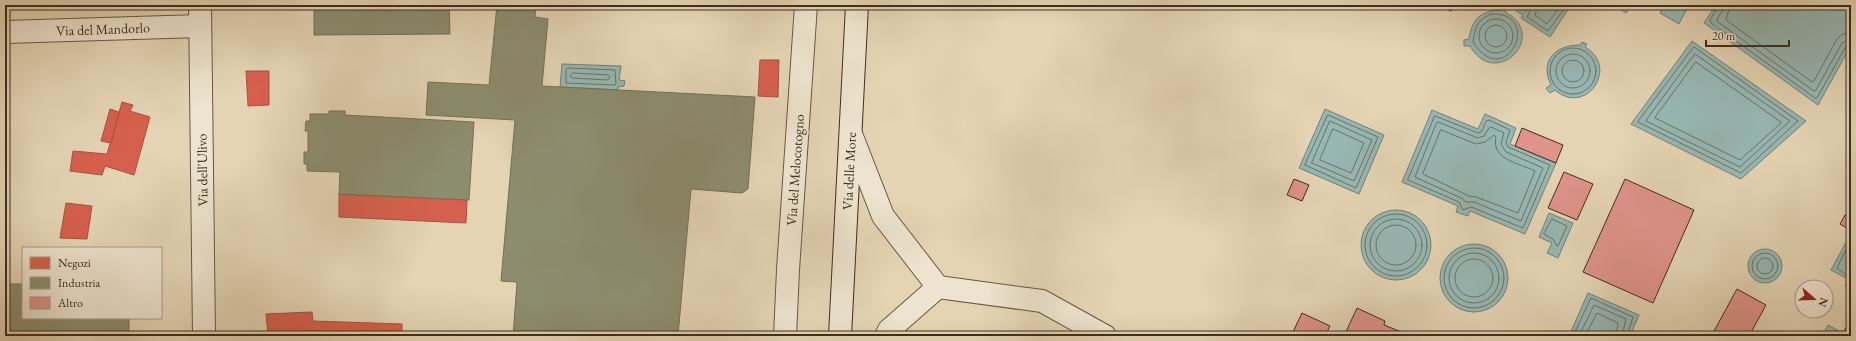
<svg xmlns="http://www.w3.org/2000/svg" width="1856" height="341" font-family="'EB Garamond',serif">
	<rect width="100%" height="100%" fill="#e4d4b4"/>
	<filter id="stains"><feTurbulence type="fractalNoise" baseFrequency=".005" numOctaves="4"/><feColorMatrix values="0 0 0 0 .2 0 0 0 0 .09 0 0 0 0 .02 0 0 0 .5 -.17"/></filter>
	<radialGradient id="worn" r=".72"><stop offset=".6" stop-color="#630" stop-opacity="0"/><stop offset="1" stop-color="#630" stop-opacity=".3"/></radialGradient>
	<!-- water -->
	<g fill="#97b7b3" stroke="#738177">
		<polygon points="1530,5 1571,5 1550,37 1521,18 1523,15 1516,11 1519,7 1526,11"/>
		<polygon points="1614,5 1631,5 1626,13"/>
		<polygon points="1664,5 1689,5 1679,24 1660,13"/>
		<polygon points="1716,5 1844,5 1851,10 1851,45 1818,105 1704,23"/>
		<path d="M1502,7L1506,9L1505,12C1550,35 1496,91 1470,46H1464V40L1469,39C1472,19 1480,11 1501,10Z"/>
		<polygon points="1692,41 1806,121 1741,179 1631,124"/>
		<path d="M1582,42L1587,44L1585,47C1620,67 1586,117 1555,90L1550,93L1546,88L1551,85C1539,60 1556,45 1580,45Z"/>
		<polygon points="562,64 621,66 619,80 625,81 624,86 618,87 618,90 560,87"/>
		<polygon points="1325,109 1384,135 1359,194 1299,168"/>
		<polygon points="1432,110 1478,129 1485,114 1516,128 1510,144 1556,163 1525,234 1470,211 1468,216 1456,212 1458,206 1402,182"/>
		<circle cx="1396" cy="245" r="35"/>
		<polygon points="1549,213 1573,223 1558,258 1547,253 1552,243 1539,237"/>
		<circle cx="1474" cy="278" r="34"/>
		<polygon points="1845,244 1851,248 1850,288 1845,286 1848,279 1831,270"/>
		<circle cx="1765" cy="266" r="17"/>
		<polygon points="1588,293 1639,315 1630,336 1569,336"/>
		<polygon points="1828,325 1848,336 1822,336"/>
	</g>
	<!-- shops -->
	<g fill="#d6604d" stroke="#a8513e">
		<polygon points="760,60 779,60 778,97 758,96"/>
		<polygon points="246,71 269,71 269,105 248,106"/>
		<polygon points="122,102 133,105 130,111 150,117 134,175 105,166 102,175 70,171 73,151 107,154"/>
		<polygon points="110,109 119,112 111,143 101,141"/>
		<polygon points="5,122 9,123 7,138 5,138"/>
		<polygon points="339,194 467,200 466,223 339,217"/>
		<polygon points="66,203 92,206 87,239 60,238"/>
		<polygon points="312,312 313,321 402,324 402,336 268,336 266,314"/>
	</g>
	<!-- industry -->
	<g fill="#8c8c6e" stroke="#757055">
		<polygon points="314,5 449,5 450,34 314,35"/>
		<polygon points="497,5 536,5 535,17 548,19 542,86 755,97 748,189 742,193 691,189 678,336 513,336 517,282 501,281 515,120 426,115 428,82 489,85"/>
		<polygon points="329,111 345,111 345,115 474,122 469,200 339,194 340,172 307,171 307,164 304,164 304,152 308,152 308,131 305,131 306,121 310,121 310,114 329,114"/>
		<polygon points="5,284 23,284 23,318 129,318 129,336 5,336"/>
	</g>
	<g fill="none" stroke-linecap="round" stroke-linejoin="round">
		<!-- shore -->
		<g stroke="#6a7368" stroke-width="1">
			<polyline points="1533,5 1527,17 1548,31 1567,5"/>
			<polyline points="1538,5 1535,15 1547,24 1561,5"/>
			<polyline points="1719,5 1710,20 1711,23 1815,98 1817,98 1846,46 1851,44"/>
			<polyline points="1724,5 1723,10 1717,19 1718,22 1814,91 1816,90 1842,43 1851,39"/>
			<polyline points="1730,5 1726,20 1812,82 1814,81 1837,39 1843,34 1851,33"/>
			<path d="M1492,14C1544,12 1506,93 1473,42C1475,28 1477,19 1492,14Z"/>
			<circle cx="1496" cy="36" r="17"/>
			<circle cx="1496" cy="36" r="11"/>
			<polygon points="1694,47 1798,121 1741,173 1638,122"/>
			<circle cx="1573" cy="71" r="23"/>
			<circle cx="1573" cy="71" r="17"/>
			<polygon points="1695,54 1790,121 1740,167 1646,121"/>
			<circle cx="1573" cy="71" r="11"/>
			<polygon points="1696,62 1781,122 1780,124 1740,160 1655,118"/>
			<polygon points="568,68 615,70 616,84 614,85 566,83 566,70"/>
			<polygon points="573,73 609,75 610,77 608,80 572,78 570,76"/>
			<polygon points="1328,115 1378,137 1356,188 1305,165"/>
			<polygon points="1435,116 1478,133 1482,131 1486,121 1489,120 1510,130 1506,142 1508,147 1550,165 1523,228 1471,207 1463,210 1459,202 1408,180"/>
			<polygon points="1330,121 1372,140 1354,181 1312,163"/>
			<polygon points="1438,122 1478,138 1484,136 1489,128 1491,127 1504,133 1501,144 1506,152 1543,168 1521,221 1474,202 1466,202 1461,198 1415,177 1436,124"/>
			<polygon points="1333,129 1364,143 1351,173 1320,160"/>
			<path d="M1441,130L1476,144L1485,142L1494,135L1496,137C1491,160 1519,163 1535,171L1518,213L1476,197L1469,196L1423,174Z"/>
			<circle cx="1396" cy="245" r="31"/>
			<polygon points="1552,219 1567,226 1558,246 1556,245 1554,240 1544,234"/>
			<circle cx="1396" cy="245" r="26"/>
			<circle cx="1396" cy="245" r="20"/>
			<circle cx="1474" cy="278" r="30"/>
			<polyline points="1851,251 1845,251 1837,268 1851,278"/>
			<circle cx="1765" cy="266" r="13"/>
			<circle cx="1474" cy="278" r="25"/>
			<circle cx="1765" cy="266" r="8"/>
			<circle cx="1474" cy="278" r="19"/>
			<polyline points="1573,336 1591,298 1633,317 1627,336"/>
			<polyline points="1579,336 1594,305 1626,319 1622,336"/>
			<polyline points="1585,336 1597,313 1618,323 1616,336"/>
		</g>
	</g>
	<!-- building -->
	<g fill="#df938a" stroke="#3e2f1c">
		<polygon points="1439,5 1454,5 1451,11"/>
		<polygon points="1522,128 1563,145 1556,163 1515,146"/>
		<polygon points="1564,172 1593,184 1577,220 1548,208"/>
		<polygon points="1294,179 1309,185 1302,201 1287,195"/>
		<polygon points="1625,179 1694,210 1653,303 1583,272"/>
		<polygon points="1845,215 1851,219 1850,230 1840,224"/>
		<polygon points="1737,289 1766,305 1749,336 1719,336 1713,333"/>
		<polygon points="1357,308 1385,321 1384,325 1411,336 1344,336"/>
		<polygon points="1302,313 1330,326 1325,336 1296,336 1292,334"/>
		<polygon points="1849,323 1851,324 1851,336 1843,333"/>
	</g>
	<g fill="none" stroke-linecap="round" stroke-linejoin="round">
		<defs>
			<g id="minor">
				<polyline points="200,5 204,336"/>
				<polyline points="5,32 200,26"/>
				<polyline points="851,134 883,216 938,287 889,330 886,336"/>
				<polyline points="938,287 1042,301 1105,336"/>
				<polyline points="785,336 788,270 806,5"/>
			</g>
			<polyline id="secondary" points="840,336 857,5"/>
		</defs>
		<!-- minor casing -->
		<use href="#minor" stroke="#685842" stroke-width="24"/>
		<!-- secondary casing -->
		<use href="#secondary" stroke="#3e2f1c" stroke-width="24"/>
		<!-- minor -->
		<use href="#minor" stroke="#ede3ce" stroke-width="22"/>
		<!-- secondary -->
		<use href="#secondary" stroke="#ede3ce" stroke-width="22"/>
	</g>
	<g text-anchor="middle" dominant-baseline="central" stroke-width="4" stroke-linejoin="round" paint-order="stroke">
		<!-- street labels -->
		<g font-size="14" fill="#3e2f1c" stroke="#ede3ce">
			<text transform="translate(103 29) rotate(-2)">Via del Mandorlo</text>
			<text transform="translate(202 170) rotate(-91)">Via dell'Ulivo</text>
			<text transform="translate(795 170) rotate(-86)">Via del Melocotogno</text>
			<text transform="translate(849 171) rotate(-87)">Via delle More</text>
		</g>
	</g>
	<!-- margin -->
	<rect width="1856" height="341" fill="none" stroke="#e4d4b4" stroke-width="20"/>
	<rect x="6" y="6" width="1844" height="329" fill="none" stroke="#3e2f1c" stroke-width="2"/>
	<rect x="10" y="10" width="1836" height="321" fill="none" stroke="#3e2f1c"/>
	<!-- legend -->
	<rect x="22" y="247" width="140" height="72" fill="#ede3ce" stroke="#a79b87"/>
	<rect x="30" y="257" width="20" height="12" fill="#d6604d" stroke="#a79b87"/>
	<text x="58" y="267" font-size="12" fill="#3e2f1c">Negozi</text>
	<rect x="30" y="277" width="20" height="12" fill="#8c8c6e" stroke="#a79b87"/>
	<text x="58" y="287" font-size="12" fill="#3e2f1c">Industria</text>
	<rect x="30" y="297" width="20" height="12" fill="#df938a" stroke="#a79b87"/>
	<text x="58" y="307" font-size="12" fill="#3e2f1c">Altro</text>
	<!-- north arrow -->
	<g transform="translate(1814 299) rotate(110)"><circle r="19" fill="#ede3ce" stroke="#a79b87"/>
	<path d="M0-3L7 15L0 10L-7 15Z" fill="#8f2418"/>
	<text y="-6" font-size="11" font-weight="bold" text-anchor="middle" fill="#3e2f1c">N</text>
	</g>
	<!-- scale -->
	<path d="M1706 40v6h83v-6" fill="none" stroke="#3e2f1c" stroke-width="2"/>
	<text x="1712" y="40" font-size="12" fill="#3e2f1c" stroke="#ede3ce" stroke-width="3" paint-order="stroke">20 m</text>
	<rect width="100%" height="100%" filter="url(#stains)"/>
	<rect width="100%" height="100%" fill="url(#worn)"/>
</svg>
